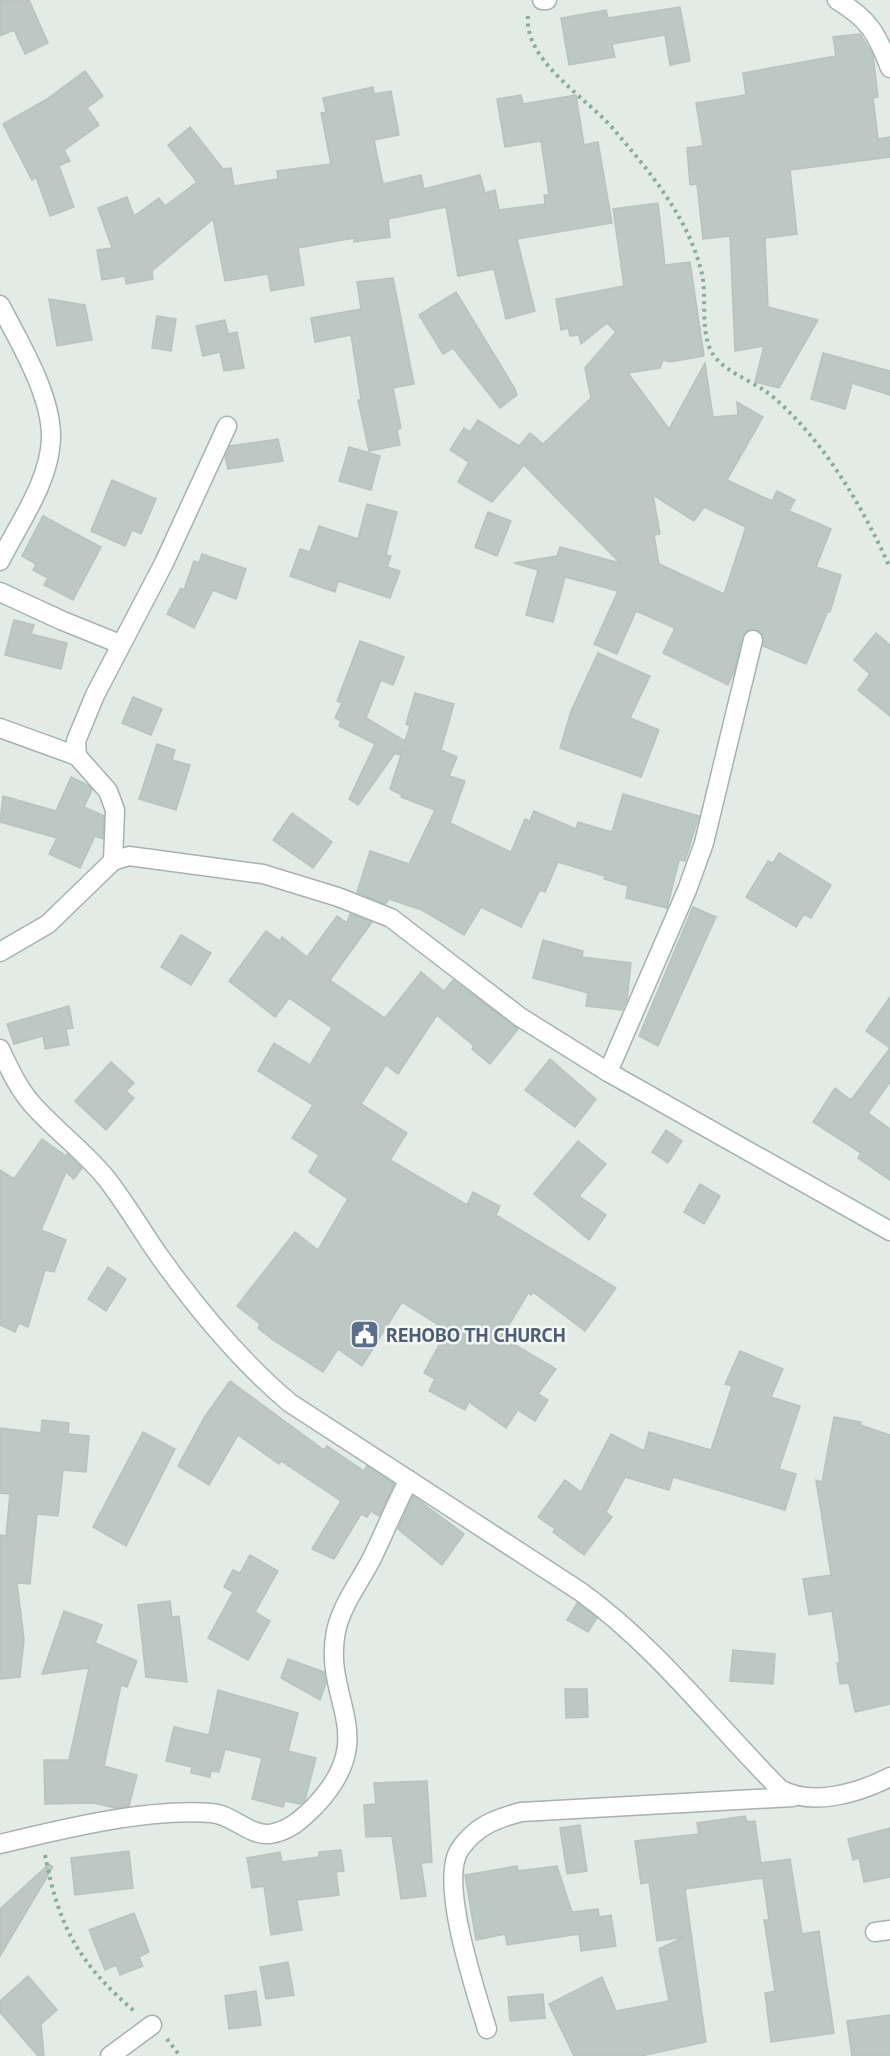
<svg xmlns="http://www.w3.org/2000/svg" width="890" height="2056" font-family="'PT Sans',sans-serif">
	<rect width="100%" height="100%" fill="#e3ebe7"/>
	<!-- building -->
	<g fill="#bcc8c3" stroke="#b6c4bd" stroke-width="1.5" fill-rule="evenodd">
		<polygon points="0,0 29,0 48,43 25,54 14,30 0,36"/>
		<polygon points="680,7 690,61 670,65 665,35 612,44 615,57 569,65 561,18 606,10 608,18"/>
		<polygon points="860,34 873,55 878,97 873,98 878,139 890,137 890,157 790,170 797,234 765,238 768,307 818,320 779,388 755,382 764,346 735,351 730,236 703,239 697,184 690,185 687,148 703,146 696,103 746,95 743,73 836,56 833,37"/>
		<polygon points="85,71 103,96 87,108 99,125 64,150 70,161 59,166 74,207 50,216 36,177 32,180 3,124 47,99"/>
		<polygon points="373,87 374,94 391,91 399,135 374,140 383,184 421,175 424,189 480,175 485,193 495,190 499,210 545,204 544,195 549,195 541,141 505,147 497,99 521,95 523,104 576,95 584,145 598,142 612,223 517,239 535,311 506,319 494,269 458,276 446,207 388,219 390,237 354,242 354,238 298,248 304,285 271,291 268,274 225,281 213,219 152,271 153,279 126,284 125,276 102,280 97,250 112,248 98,208 127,197 134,216 159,198 165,206 197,182 168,145 190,127 223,169 231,168 234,186 278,179 277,171 331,164 321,113 326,112 323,98"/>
		<path d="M658,203L665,265L690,262L704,356L670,362L663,360L660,368L628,373L669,429L705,363L713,417L738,415L737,402L763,417L727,480L772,501L777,491L795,500L789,511L831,529L816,567L841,575L830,612L828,611L806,664L763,646L761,632L750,629L742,637L734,672L728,685L663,653L675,628L636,611L617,654L594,644L618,591L565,577L553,622L526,615L538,570L514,563L557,556L560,547L620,563L524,465L492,502L458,482L469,462L450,450L464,428L470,432L478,420L519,446L530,433L543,444L591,398L585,368L616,332L607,323L581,344L579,335L570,336L568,328L561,330L556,299L624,286L613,209ZM653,495L694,521L704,507L746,527L724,594L659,564L654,535L660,534Z"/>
		<polygon points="393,278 414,384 393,388 401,428 397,430 400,445 369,451 358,400 361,400 351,335 315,342 311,318 361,309 357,282"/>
		<polygon points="456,292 515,389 517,395 500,408 453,348 443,354 419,315"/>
		<polygon points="49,299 85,305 92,340 57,346"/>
		<polygon points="157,316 176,319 171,351 152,348"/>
		<polygon points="225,320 228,334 237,332 244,368 224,371 220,352 203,356 196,326"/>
		<polygon points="823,353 890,371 890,395 852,383 845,409 811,399"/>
		<polygon points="278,439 283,461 228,469 225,456 230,446"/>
		<polygon points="349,447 380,456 371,490 339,481"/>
		<polygon points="112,480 156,499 141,534 132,530 125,546 91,531"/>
		<polygon points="367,504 397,512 386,555 391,556 387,567 400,571 390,598 338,581 335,592 290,576 300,549 310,552 319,526 358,539"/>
		<polygon points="488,512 511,521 497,556 475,547"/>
		<polygon points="43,516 101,547 73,600 44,585 48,578 33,570 36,564 22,556"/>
		<polygon points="202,554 246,569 236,599 213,590 194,628 167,614 181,588 184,590 194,561 199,563"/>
		<polygon points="14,620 34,625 31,634 67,643 61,669 5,655"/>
		<polygon points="876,633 890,645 890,716 858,690 870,674 854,660"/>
		<polygon points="360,641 404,657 393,685 381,680 366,718 405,741 410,726 406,724 415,693 454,704 441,750 457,757 449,776 465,781 450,823 511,852 525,819 530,821 534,811 576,829 578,822 612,832 623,794 699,816 685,861 679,860 667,908 626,898 628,886 604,879 605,876 558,862 545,892 540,890 521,927 481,907 464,935 422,910 389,899 385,904 357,892 370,851 409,864 435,810 401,797 402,795 390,789 403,749 399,755 395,753 358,805 349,799 375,744 339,726 341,721 335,718 342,703 337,701"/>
		<polygon points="598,653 650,676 630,718 659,730 641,777 560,748 571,711"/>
		<polygon points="133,697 162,709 151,735 122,723"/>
		<polygon points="157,744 175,750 172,760 190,765 176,810 139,799"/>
		<polygon points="71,777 88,785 92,790 84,807 104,816 103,839 95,836 80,868 49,854 57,838 0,822 3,796 56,811"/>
		<polygon points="292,813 332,842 313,868 273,840"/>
		<polygon points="779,853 831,885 811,918 804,914 796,927 746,897 768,861 773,863"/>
		<polygon points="693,907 716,917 658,1046 639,1036"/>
		<polygon points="350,914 372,922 330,980 385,1018 421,972 444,991 453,980 518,1029 490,1064 472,1049 474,1046 437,1015 398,1074 386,1065 361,1104 407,1133 390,1160 467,1205 473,1192 500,1206 496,1215 616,1288 585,1331 533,1292 531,1295 528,1293 502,1337 556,1369 538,1394 548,1400 535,1421 518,1410 506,1428 469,1402 465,1410 429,1391 435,1379 424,1373 447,1330 402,1302 362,1366 338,1349 323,1372 273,1340 258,1328 260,1324 237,1306 295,1232 318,1250 348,1199 309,1172 319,1155 292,1138 313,1105 258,1071 274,1043 310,1065 332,1028 289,998 275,1017 229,981 266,931 280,941 282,937 307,957 337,916 347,923"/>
		<polygon points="181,935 211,953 191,985 161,967"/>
		<polygon points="543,940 583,951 582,957 631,963 627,1000 622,1010 586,1006 588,993 533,978"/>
		<polygon points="890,997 890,1082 868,1113 890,1129 890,1180 858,1158 861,1153 813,1122 835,1088 851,1100 890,1048 866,1031"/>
		<polygon points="69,1006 73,1028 66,1029 69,1045 45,1049 43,1036 14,1044 7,1024"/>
		<polygon points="550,1059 596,1099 575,1127 525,1090"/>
		<polygon points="111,1062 134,1083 126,1091 134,1098 106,1130 75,1101"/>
		<polygon points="666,1130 682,1141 668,1163 652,1152"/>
		<polygon points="42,1139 66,1156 67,1154 82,1168 74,1179 66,1172 41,1230 66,1240 54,1272 45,1270 28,1327 19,1323 15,1332 0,1325 0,1170 14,1179"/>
		<polygon points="578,1141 606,1164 579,1196 606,1215 589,1240 534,1194"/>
		<polygon points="700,1184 720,1196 704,1224 684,1212"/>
		<polygon points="108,1267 126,1279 106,1311 88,1299"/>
		<polygon points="740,1351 783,1369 771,1397 800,1406 779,1469 796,1474 785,1510 673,1477 669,1490 625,1477 606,1512 612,1517 584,1555 553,1532 555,1529 538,1517 565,1480 581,1492 611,1434 644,1451 649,1432 711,1450 732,1386 725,1384"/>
		<polygon points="230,1381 324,1450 327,1446 364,1471 367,1466 394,1484 379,1516 371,1511 367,1517 361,1514 334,1559 312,1549 341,1501 281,1461 279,1464 238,1435 209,1485 178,1466 204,1418"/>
		<polygon points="834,1417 861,1422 860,1425 890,1435 890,1704 855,1712 849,1683 840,1684 837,1663 840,1663 832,1611 809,1615 803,1579 831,1575 816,1480 822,1482"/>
		<polygon points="42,1420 69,1423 68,1434 89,1436 86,1472 63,1470 58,1516 37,1514 30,1584 17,1583 24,1639 20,1677 0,1679 0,1535 6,1536 10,1494 0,1493 0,1428 41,1433"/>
		<polygon points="143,1432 175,1449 126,1546 93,1527"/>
		<polygon points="413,1496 464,1534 442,1565 398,1529"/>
		<polygon points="250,1555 278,1571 255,1612 270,1621 248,1660 208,1638 233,1592 224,1587 233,1570 240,1573"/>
		<polygon points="170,1601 172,1617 179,1616 187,1682 146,1677 138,1605"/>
		<polygon points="577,1603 597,1618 588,1632 567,1620"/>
		<polygon points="64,1611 102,1625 95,1643 137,1661 127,1687 121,1685 104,1766 137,1775 129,1806 115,1808 94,1803 45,1804 44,1760 69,1760 89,1668 42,1674"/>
		<polygon points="733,1650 775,1654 773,1684 730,1681"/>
		<polygon points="288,1659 324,1672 326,1683 320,1700 281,1678"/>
		<polygon points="565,1689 587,1689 588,1717 566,1718"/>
		<polygon points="218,1690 298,1713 288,1751 316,1758 305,1800 300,1804 285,1801 283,1807 252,1799 262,1758 225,1749 219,1772 211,1771 210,1777 191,1773 192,1767 166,1761 174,1727 209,1735"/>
		<polygon points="427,1781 432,1862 421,1863 426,1896 401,1899 392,1836 366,1837 364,1805 376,1804 374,1783"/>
		<polygon points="745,1816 747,1822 755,1821 761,1863 790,1859 802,1934 819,1931 834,2033 771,2042 765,1993 775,1991 765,1926 764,1920 769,1920 763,1878 685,1889 706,2042 641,2056 574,2056 549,2004 602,1977 616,2011 669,2001 659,1949 684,1937 657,1941 649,1882 641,1884 635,1841 699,1834 697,1823"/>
		<polygon points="580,1825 587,1871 567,1874 560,1828"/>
		<polygon points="890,1828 890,1877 864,1882 859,1858 853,1860 848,1839"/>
		<polygon points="341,1850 344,1871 336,1872 339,1895 297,1900 302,1930 271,1935 264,1886 252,1888 247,1858 280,1852 282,1862 319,1857 319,1852"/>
		<polygon points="129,1851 133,1888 75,1895 71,1858"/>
		<polygon points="49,1864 53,1867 0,1956 0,1909"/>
		<polygon points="517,1866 518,1871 557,1866 572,1912 598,1909 599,1917 611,1915 616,1946 581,1951 579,1934 507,1945 505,1934 476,1940 465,1875"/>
		<polygon points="134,1913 149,1952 139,1957 143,1966 120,1975 116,1965 105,1970 89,1930"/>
		<polygon points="288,1962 294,1995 266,1999 260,1967"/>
		<polygon points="28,1976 57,2010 41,2024 44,2056 38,2056 0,2012 0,2001"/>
		<polygon points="256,1991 261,2025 229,2029 225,1996"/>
		<polygon points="543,1994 545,2018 510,2021 508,1997"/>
		<polygon points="890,2015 890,2056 852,2056 847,2021"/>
	</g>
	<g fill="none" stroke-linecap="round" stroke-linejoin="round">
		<defs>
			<g id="minor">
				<polyline points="542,0 547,0"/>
				<path d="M837,0C869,19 877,34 890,68"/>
				<path d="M0,305C19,341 52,396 51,438C50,481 19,523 0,561"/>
				<polyline points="0,592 63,621 120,644"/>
				<polyline points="0,728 77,756"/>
				<polyline points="113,861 115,810 108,791 77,756 76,741 95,695 164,563 227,426"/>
				<polyline points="0,952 48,924 113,861 129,856 263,874 338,897 391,918 520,1017 608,1072 890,1231"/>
				<path d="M0,1049C9,1068 18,1088 32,1104C55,1130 84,1151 106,1178C127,1205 141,1230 160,1257C198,1310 240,1361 290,1403L581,1592C657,1647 714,1723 780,1789C812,1807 859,1793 890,1777"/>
				<polyline points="608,1072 687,890 704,843 753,640"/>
				<path d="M0,1844C62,1829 147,1808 211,1813C232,1814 249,1836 270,1834C289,1831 302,1819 315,1806C382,1735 322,1701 336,1631C342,1604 360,1582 372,1558C385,1532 395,1505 409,1480"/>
				<polyline points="875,1932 890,1930"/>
				<path d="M487,2029C476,1992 438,1881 460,1849C476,1826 495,1819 521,1812L793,1797"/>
				<polyline points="110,2056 152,2025"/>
			</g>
		</defs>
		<!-- minor casing -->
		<use href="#minor" stroke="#a6b2ad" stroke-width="21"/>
		<!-- path -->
		<g stroke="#87ab9d" stroke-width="4" stroke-dasharray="3 4.5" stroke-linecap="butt">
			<path d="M528,16C524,62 588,98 615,131C651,173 689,219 702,274C707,298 700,328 711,351C721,370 748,379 765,391C776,398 786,409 795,418C835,460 867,516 890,568"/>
			<path d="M45,1855C59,1928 79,1963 134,2011"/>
			<polyline points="167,2039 180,2056"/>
		</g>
		<!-- minor -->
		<use href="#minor" stroke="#fff" stroke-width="18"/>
	</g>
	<!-- icons -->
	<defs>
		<symbol id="civic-square" viewBox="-11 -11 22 22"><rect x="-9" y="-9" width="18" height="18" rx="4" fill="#5c6f8a" stroke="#f3f8f5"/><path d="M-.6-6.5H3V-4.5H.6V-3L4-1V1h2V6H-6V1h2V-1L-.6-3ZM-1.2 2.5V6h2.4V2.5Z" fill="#fff"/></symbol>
	</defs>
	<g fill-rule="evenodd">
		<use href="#civic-square" x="348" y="1318" width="33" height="33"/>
	</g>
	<g text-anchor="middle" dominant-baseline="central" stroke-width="5" stroke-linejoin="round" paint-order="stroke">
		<!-- service labels -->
		<g font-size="20" font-weight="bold" fill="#4e5e75" stroke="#f3f8f5" text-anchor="start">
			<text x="386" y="1335">REHOBO TH CHURCH</text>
		</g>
	</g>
</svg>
